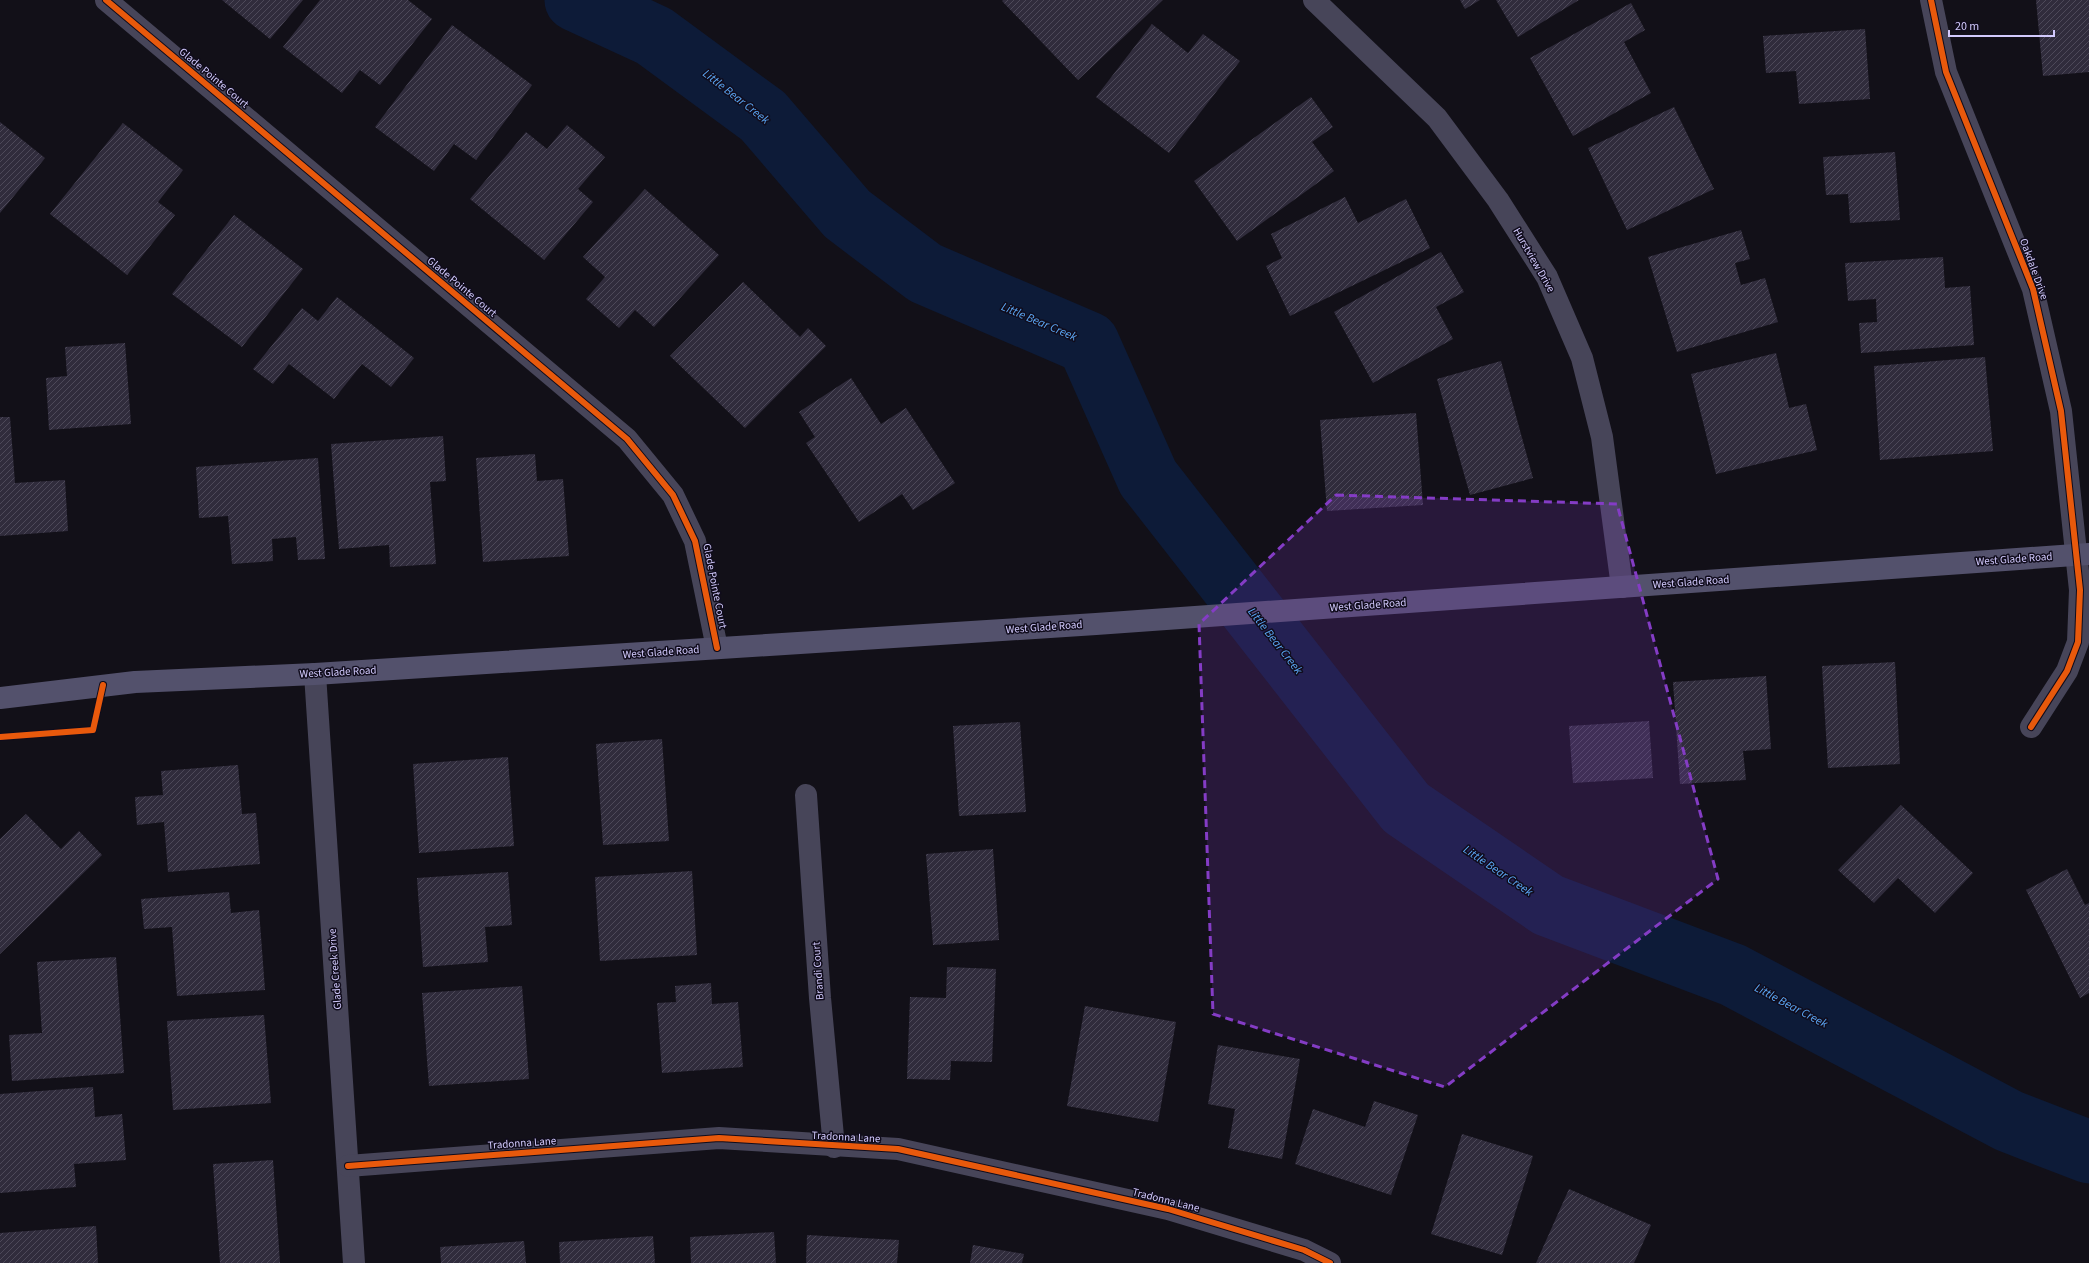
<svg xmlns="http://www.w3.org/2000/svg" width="2089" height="1263" font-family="'Source Sans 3',sans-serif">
	<defs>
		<pattern id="building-hatch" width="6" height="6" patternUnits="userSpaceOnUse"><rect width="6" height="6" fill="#302c3c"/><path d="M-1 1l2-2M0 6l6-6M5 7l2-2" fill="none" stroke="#4d4959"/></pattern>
	</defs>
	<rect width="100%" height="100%" fill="#121018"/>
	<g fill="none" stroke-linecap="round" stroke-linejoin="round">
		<!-- river -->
		<polyline stroke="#0d1b38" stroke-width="63" points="576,0 654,36 763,116 847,214 925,273 1088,343 1148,478 1406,808 1548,905 1733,975 2009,1121 2089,1152"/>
	</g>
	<!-- building -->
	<g fill="url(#building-hatch)">
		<polygon points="222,0 303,0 270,39"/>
		<polygon points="320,0 408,0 432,19 380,85 360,70 342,93 283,47"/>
		<polygon points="1003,0 1163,0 1078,80 1002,1"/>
		<polygon points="1460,0 1480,0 1465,9"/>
		<polygon points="1496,0 1579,0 1518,37"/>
		<polygon points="2036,0 2089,0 2089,72 2043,76"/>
		<polygon points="1631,3 1645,30 1624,42 1651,93 1573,136 1530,58"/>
		<polygon points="1152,24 1188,53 1203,34 1240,61 1169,153 1096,97"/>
		<polygon points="452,25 532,85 476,160 454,144 434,171 375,127"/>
		<polygon points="1865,29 1870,99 1799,104 1796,71 1766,73 1763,36"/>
		<polygon points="1311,97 1333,127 1312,142 1334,171 1237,241 1194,181"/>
		<polygon points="1674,107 1714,189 1627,230 1588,148"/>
		<polygon points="0,122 45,158 0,213"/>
		<polygon points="123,123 183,170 158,202 175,215 127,275 50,214"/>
		<polygon points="567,125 605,157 578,189 593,202 544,260 470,199 526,132 547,149"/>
		<polygon points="1895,152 1900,220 1850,223 1848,194 1826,195 1823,157"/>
		<polygon points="645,189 719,255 654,327 635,310 619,328 586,299 605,277 583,257"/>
		<polygon points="1345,197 1358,223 1406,199 1430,248 1290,316 1266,266 1282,258 1271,234"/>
		<polygon points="234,215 303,269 242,347 172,294"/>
		<polygon points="1741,230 1750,259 1735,263 1741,285 1765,278 1778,322 1677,352 1648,257"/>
		<polygon points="1441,252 1464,292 1436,307 1453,339 1373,383 1334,312"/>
		<polygon points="1943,257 1945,288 1970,286 1974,345 1861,353 1859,323 1877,322 1876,299 1848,301 1845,263"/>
		<polygon points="743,282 800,337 808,328 826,346 745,428 670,356"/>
		<polygon points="337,297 414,358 391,387 362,364 334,399 289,364 273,384 253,369 302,308 318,321"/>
		<polygon points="125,343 131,424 49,430 46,378 67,376 65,347"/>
		<polygon points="1776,353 1789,408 1806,404 1817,450 1716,474 1691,374"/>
		<polygon points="1985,357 1993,451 1880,460 1874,366"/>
		<polygon points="1501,361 1533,478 1470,495 1437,379"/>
		<polygon points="851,378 881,424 906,408 955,483 913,510 902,494 859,522 806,443 815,437 799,412"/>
		<polygon points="1416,413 1423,505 1327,511 1320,420"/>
		<polygon points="0,417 10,417 15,483 65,480 68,531 0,536"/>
		<polygon points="443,436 446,481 430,482 436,564 390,567 389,545 339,549 331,444"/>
		<polygon points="535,454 537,481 563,479 569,556 483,562 476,458"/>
		<polygon points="318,458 325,559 298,560 296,537 272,539 273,561 232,564 228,516 199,518 196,467"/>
		<polygon points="1895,662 1900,764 1828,768 1822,666"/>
		<polygon points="1766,676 1771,749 1743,751 1746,780 1680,784 1673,682"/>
		<polygon points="1649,721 1653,778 1573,783 1569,726"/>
		<polygon points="1020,722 1026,812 959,816 953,726"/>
		<polygon points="662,739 669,841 603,845 596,744"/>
		<polygon points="508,757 514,846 419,853 413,764"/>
		<polygon points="238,765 242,814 256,813 260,864 168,872 164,822 137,825 135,797 163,795 161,771"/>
		<polygon points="1901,805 1973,873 1935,913 1898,878 1874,903 1838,870"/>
		<polygon points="26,814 61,849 79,831 102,855 0,954 0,839"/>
		<polygon points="993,849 999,940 933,945 926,854"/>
		<polygon points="2067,869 2085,905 2089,903 2089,993 2080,998 2026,890"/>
		<polygon points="692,871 697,955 600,961 595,877"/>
		<polygon points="508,872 512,925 485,927 488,962 423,967 417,878"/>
		<polygon points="229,892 231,913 259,910 265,990 177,996 172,927 144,929 141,899"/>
		<polygon points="116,957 124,1073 12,1081 9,1035 42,1033 37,962"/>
		<polygon points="947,967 996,969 992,1062 951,1061 950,1080 907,1079 910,997 946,998"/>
		<polygon points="711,983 712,1004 738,1002 743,1067 662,1073 657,1003 676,1002 675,986"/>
		<polygon points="522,986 529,1079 429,1086 422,993"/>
		<polygon points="1085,1006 1176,1022 1158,1122 1067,1106"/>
		<polygon points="264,1015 271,1103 173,1110 167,1021"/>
		<polygon points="1218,1045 1300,1059 1282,1159 1228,1148 1235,1109 1208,1104"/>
		<polygon points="93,1087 95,1117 122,1114 126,1160 74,1164 76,1187 0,1193 0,1094"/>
		<polygon points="1374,1101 1418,1115 1391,1195 1295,1164 1313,1109 1365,1127"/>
		<polygon points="1462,1134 1533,1156 1502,1255 1431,1234"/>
		<polygon points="273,1160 280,1263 220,1263 213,1164"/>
		<polygon points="1569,1189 1651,1225 1634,1263 1536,1263"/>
		<polygon points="96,1226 98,1263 0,1263 0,1233"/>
		<polygon points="774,1232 776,1263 691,1263 690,1237"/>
		<polygon points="807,1235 899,1240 897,1263 806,1263"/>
		<polygon points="653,1236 655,1263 560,1263 559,1242"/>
		<polygon points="524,1241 526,1263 441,1263 440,1247"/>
		<polygon points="973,1245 1024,1254 1022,1263 970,1263"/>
	</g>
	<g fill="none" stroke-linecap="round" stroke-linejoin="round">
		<!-- minor -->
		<g stroke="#474559" stroke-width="22">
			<polyline points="106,0 627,439 673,495 695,541 717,648"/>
			<polyline points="1931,0 1946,72 2033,289 2061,411 2080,590 2078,642 2067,671 2031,727"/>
			<polyline points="315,674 354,1263"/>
			<polyline points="806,795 820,998 834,1147"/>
			<polyline points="348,1166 719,1138 898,1149 1168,1209 1304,1250 1330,1263"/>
		</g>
		<!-- tertiary -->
		<polyline stroke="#474559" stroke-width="22" points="1314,0 1437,118 1498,200 1547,277 1582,358 1602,437 1622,587"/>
		<!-- secondary -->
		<polyline stroke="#53516c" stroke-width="22" points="0,698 135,682 315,674 1096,624 2089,554"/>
		<defs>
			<g id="cycleway">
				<polyline points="106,0 627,439 673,495 695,541 717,648"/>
				<polyline points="1931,0 1946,72 2033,289 2061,411 2080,590 2078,642 2067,671 2031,727"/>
				<polyline points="0,737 93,730 103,685"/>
				<polyline points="348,1166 719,1138 898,1149 1168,1209 1304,1250 1330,1263"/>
			</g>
		</defs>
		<!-- cycleway casing -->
		<use href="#cycleway" stroke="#100c1c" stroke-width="8"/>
		<!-- cycleway -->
		<use href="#cycleway" stroke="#e8590c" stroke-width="6"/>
	</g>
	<!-- marked area -->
	<path fill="#843cc5" fill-opacity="0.2" stroke="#843cc5" stroke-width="3" stroke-dasharray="8 5" stroke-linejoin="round" d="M1336,495L1617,504L1718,879L1445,1087L1213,1014L1199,624Z"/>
	<g text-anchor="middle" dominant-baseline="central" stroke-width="3" stroke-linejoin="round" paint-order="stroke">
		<!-- street labels -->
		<g font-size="11" fill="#d2cafd" stroke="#100c1c">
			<text transform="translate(214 78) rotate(40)">Glade Pointe Court</text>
			<text transform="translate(1534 260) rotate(60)">Hurstview Drive</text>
			<text transform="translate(2034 269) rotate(70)">Oakdale Drive</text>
			<text transform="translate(462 287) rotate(40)">Glade Pointe Court</text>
			<text transform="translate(2014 559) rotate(-4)">West Glade Road</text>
			<text transform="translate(1691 582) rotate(-4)">West Glade Road</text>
			<text transform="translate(715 586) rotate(79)">Glade Pointe Court</text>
			<text transform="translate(1368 605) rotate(-4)">West Glade Road</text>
			<text transform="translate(1044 627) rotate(-4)">West Glade Road</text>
			<text transform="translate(661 652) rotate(-4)">West Glade Road</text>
			<text transform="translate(338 672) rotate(-3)">West Glade Road</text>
			<text transform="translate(335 969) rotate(-94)">Glade Creek Drive</text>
			<text transform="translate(818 971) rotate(-94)">Brandi Court</text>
			<text transform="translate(846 1137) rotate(3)">Tradonna Lane</text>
			<text transform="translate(522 1143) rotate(-4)">Tradonna Lane</text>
			<text transform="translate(1166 1200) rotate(14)">Tradonna Lane</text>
		</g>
		<!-- water labels -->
		<g font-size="12" font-style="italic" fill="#5ca9f8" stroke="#100c1c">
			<text transform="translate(736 97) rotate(38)">Little Bear Creek</text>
			<text transform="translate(1039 322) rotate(23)">Little Bear Creek</text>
			<text transform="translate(1275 641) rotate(52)">Little Bear Creek</text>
			<text transform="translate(1498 871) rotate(34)">Little Bear Creek</text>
			<text transform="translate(1791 1006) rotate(28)">Little Bear Creek</text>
		</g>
	</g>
	<!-- scale -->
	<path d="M1949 30v6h105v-6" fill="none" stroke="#d2cafd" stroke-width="2"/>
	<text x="1955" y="30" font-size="12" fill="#d2cafd" stroke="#100c1c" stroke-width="3" paint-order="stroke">20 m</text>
</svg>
